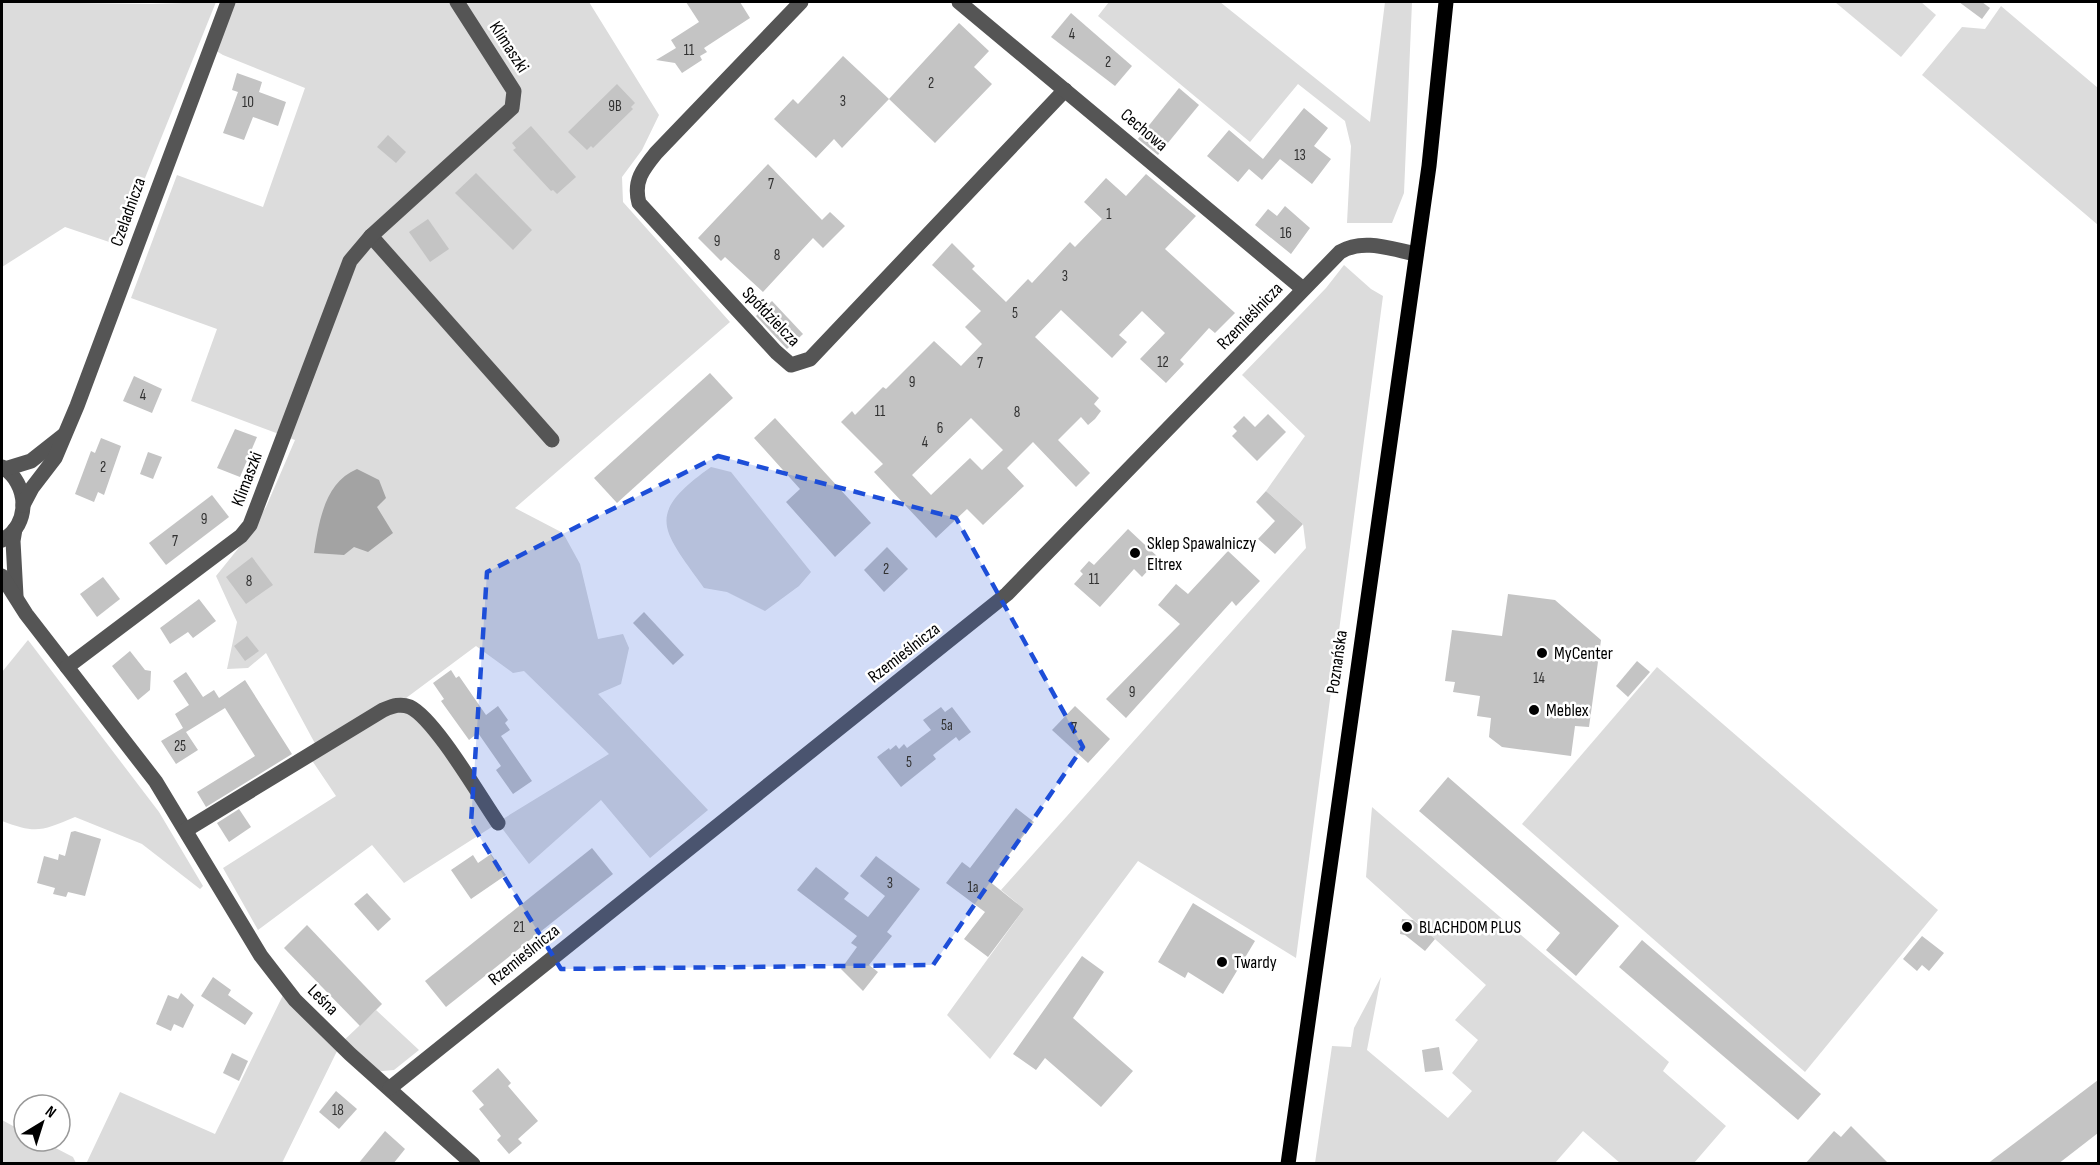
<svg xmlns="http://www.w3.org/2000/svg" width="2100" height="1165" font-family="'Sofia Sans Condensed',sans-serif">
	<rect width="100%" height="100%" fill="#fff"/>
	<!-- green -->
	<g fill="#dcdcdc" fill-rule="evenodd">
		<polygon points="2,2 151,4 216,2 118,245 65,227 2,267"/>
		<path d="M231,2H589L659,115L642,150L622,177L623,202L730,322L515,508L563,533L580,564L598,639L623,634L629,648L621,684L598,694L708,810L650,858L601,800L529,864L498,823L404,883L372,845L258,930L223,868L336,796L309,756L318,749L266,653L248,668L227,669L237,622L216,576L241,545L266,507L295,440L191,401L217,329L131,298L177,175L263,207L305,88L223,55L213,49ZM476,646L513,673L524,671L609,754L498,822L418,712L398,704Z"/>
		<polygon points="1109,2 1220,2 1370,122 1385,2 1412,2 1404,193 1392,223 1347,223 1351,146 1345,121 1298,84 1250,142 1098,16"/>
		<polygon points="1835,2 1921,2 1936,15 1901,57"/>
		<polygon points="2001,6 2098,88 2098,225 1922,75 1962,27 1985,29"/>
		<polygon points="1344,265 1371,289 1383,296 1296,958 1138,861 990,1059 947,1015 1024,909 1001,890 1306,548 1303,524 1266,491 1305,436 1242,375 1326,288"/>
		<path d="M711,467L731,472L811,572L799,586L765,611L727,592L704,588C663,530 643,515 711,467Z"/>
		<path d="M28,640L159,812L203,886L200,889L142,844L75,817C42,831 36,834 2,821V672Z"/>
		<polygon points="1657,667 1938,910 1805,1072 1522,824"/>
		<polygon points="1372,807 1669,1062 1663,1071 1726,1126 1694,1163 1620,1163 1583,1131 1555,1163 1315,1163 1332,1046 1351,1047 1354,1028 1381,977 1367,1050 1448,1118 1472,1091 1452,1073 1478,1040 1455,1020 1486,985 1366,877"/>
		<polygon points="286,989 340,1044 376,1010 419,1050 394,1070 371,1072 340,1045 282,1163 86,1164 120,1092 215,1134"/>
		<polygon points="2,1120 24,1132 24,1141 42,1141 73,1157 76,1163 2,1163"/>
	</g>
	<!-- water -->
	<path fill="#a3a3a3" d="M357,469L379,480L386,498L377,507L393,533L368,552L354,547L344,555L314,553C319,521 325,482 357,469Z"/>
	<!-- building -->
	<g fill="#c4c4c4" fill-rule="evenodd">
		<polygon points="686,2 740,2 750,18 704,48 707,52 700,56 702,60 682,73 675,63 656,60 676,48 671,40 699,22"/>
		<polygon points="1959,2 1982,2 1990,8 1982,19"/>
		<polygon points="1071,13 1132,66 1115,86 1051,37"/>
		<polygon points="959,23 989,51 974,67 992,84 935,143 889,99"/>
		<polygon points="843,56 889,99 842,148 834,139 816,158 774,119 793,99 798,104"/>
		<polygon points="237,73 262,82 259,92 286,102 278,126 253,117 244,140 223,133 238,92 232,90"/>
		<polygon points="617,84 635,103 631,107 633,109 593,148 591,146 587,150 568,132"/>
		<polygon points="1179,88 1199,105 1158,155 1138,139"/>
		<polygon points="1304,108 1328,128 1314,146 1331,159 1312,184 1280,159 1262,180 1249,169 1238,182 1207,156 1229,130 1263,159"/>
		<polygon points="531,126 576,177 557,194 553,190 551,191 513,150 516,148 512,143"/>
		<polygon points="388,135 406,152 396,163 377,147"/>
		<polygon points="768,164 822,220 830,212 845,226 823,248 813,238 763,292 725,257 721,261 698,238"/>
		<polygon points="476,173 532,230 513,250 455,193"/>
		<path d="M1146,174L1196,216L1165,249L1235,313L1215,333L1209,328L1180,360L1184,364L1166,383L1140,359L1165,333L1142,311L1119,335L1127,342L1112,358L1061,310L1035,337L1099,398L1094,404L1101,411L1095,419L1088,425L1081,417L1058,440L1090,473L1076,487L1033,442L1007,468L1024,486L983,525L967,509L936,538L874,472L883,464L841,422L852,411L855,415L883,387L886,389L934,341L961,366L982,344L965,327L981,311L932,265L952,243L975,266L972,269L1006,302L1028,279L1032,283L1070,242L1075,247L1102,219L1084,202L1106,178L1126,196ZM971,418L1003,450L982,470L970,458L931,495L912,475Z"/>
		<polygon points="1285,206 1310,228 1291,254 1255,225 1268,209 1277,216"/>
		<polygon points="428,219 449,249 430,262 409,232"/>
		<polygon points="772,301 803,334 787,349 756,316"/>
		<polygon points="710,373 733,398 617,503 594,478"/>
		<polygon points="134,376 162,389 152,413 123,401"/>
		<polygon points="1268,414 1286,432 1257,461 1232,436 1237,431 1233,427 1244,416 1255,427"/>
		<polygon points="775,418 871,523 835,557 786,502 800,489 754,438"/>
		<polygon points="235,429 257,437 240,477 217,468"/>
		<polygon points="101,438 121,446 104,495 98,492 94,502 75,494 91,451 95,453"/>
		<polygon points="148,452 162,457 153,479 140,474"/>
		<polygon points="1266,491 1303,524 1275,554 1258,539 1275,521 1256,502"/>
		<polygon points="212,495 229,517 166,565 149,543"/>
		<polygon points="1128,529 1159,558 1142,577 1134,569 1100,607 1074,584 1083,574 1080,571 1089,561 1094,565"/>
		<polygon points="887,547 908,569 884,592 864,570"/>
		<polygon points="1228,551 1260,581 1236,606 1232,601 1126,718 1106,699 1180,624 1158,605 1176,584 1188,594"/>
		<polygon points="252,557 273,585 246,604 226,577"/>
		<polygon points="103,577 120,599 97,617 80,594"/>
		<polygon points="1508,594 1555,600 1601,640 1589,727 1575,726 1571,756 1502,747 1489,737 1491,718 1477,716 1480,696 1453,692 1455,682 1445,681 1452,630 1502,636"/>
		<polygon points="199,599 216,621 193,638 188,632 170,644 160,628"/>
		<polygon points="644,612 684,655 673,665 633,623"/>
		<polygon points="247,636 259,651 245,661 234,646"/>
		<polygon points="130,651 145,670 151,671 150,690 138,700 112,666"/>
		<polygon points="1637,661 1650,672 1628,697 1616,686"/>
		<polygon points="451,670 456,678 459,676 486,715 498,706 508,720 505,723 510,730 501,736 532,781 513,794 496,770 501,766 478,733 469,740 441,701 444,699 433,683"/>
		<polygon points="186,672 203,697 214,690 219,698 245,680 292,754 206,807 197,792 255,756 225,708 186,732 198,750 176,764 161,741 183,728 175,714 189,705 173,681"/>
		<polygon points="1075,706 1110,739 1088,763 1052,730"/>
		<polygon points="941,707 945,712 952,707 971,732 959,741 956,737 933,755 936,759 901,787 877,757 889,748 890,750 896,745 899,749 904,744 907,748 931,730 923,720"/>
		<polygon points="1448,777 1619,926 1576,976 1546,950 1560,933 1419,811"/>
		<polygon points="1016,808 1034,822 989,881 1024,909 988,957 964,939 985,912 946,883 962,862 970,868"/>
		<polygon points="239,809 251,827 229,842 217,823"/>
		<polygon points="75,831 101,839 85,896 68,892 66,897 53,894 55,888 37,883 44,856 58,860 59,854 65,856 71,832"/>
		<polygon points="592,848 613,874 446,1007 425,981"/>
		<polygon points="491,854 506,875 471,899 451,870 473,855 478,863"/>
		<polygon points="876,856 920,889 887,932 892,936 869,965 878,972 863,991 841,969 857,947 851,943 857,936 797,890 816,867 849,893 844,899 868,917 885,896 860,876"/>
		<polygon points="367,893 391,919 378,931 354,904"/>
		<polygon points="1193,903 1255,941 1223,994 1188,972 1185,978 1158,962"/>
		<polygon points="1402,919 1413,920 1435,939 1425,951 1405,935 1400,934"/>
		<polygon points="307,925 382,1004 360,1026 284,948"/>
		<polygon points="1922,936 1944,953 1929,971 1922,965 1917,971 1903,959"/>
		<polygon points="1642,940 1821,1094 1798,1120 1619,967"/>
		<polygon points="1082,956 1104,972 1073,1018 1133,1071 1101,1107 1045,1058 1036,1070 1013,1054"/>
		<polygon points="213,977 231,990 228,995 253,1013 245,1025 201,996"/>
		<polygon points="181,993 194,1005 183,1028 174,1024 171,1031 156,1024 168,995 178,999"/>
		<polygon points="1439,1047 1443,1070 1425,1072 1422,1050"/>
		<polygon points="232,1053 248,1061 239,1081 223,1073"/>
		<polygon points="498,1068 511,1083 508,1086 538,1121 518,1139 522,1143 509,1154 497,1140 501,1136 479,1109 484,1105 472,1091"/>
		<polygon points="2098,1080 2098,1133 2058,1164 1987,1164"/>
		<polygon points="336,1091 357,1109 339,1129 319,1112"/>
		<polygon points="1851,1126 1889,1164 1805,1164 1834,1131 1841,1137"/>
		<polygon points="385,1131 405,1149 393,1164 358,1164"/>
	</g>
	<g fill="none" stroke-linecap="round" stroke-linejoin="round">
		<!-- minor -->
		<g stroke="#555" stroke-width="15">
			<path d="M801,2L656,153C643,169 633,181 639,203L776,352L791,365L810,359L1065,90"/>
			<polyline points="959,2 1303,289"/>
			<polyline points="371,236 552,440"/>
			<path d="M2,467C29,483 31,525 2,540"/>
			<polyline points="5,469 31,461 64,435"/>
			<polyline points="23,505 32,488 55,458 77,406 228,2"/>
			<polyline points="15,529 13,541 16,596"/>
			<polyline points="2,576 26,614 156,782 261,956 295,1000 350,1054 473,1164"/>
			<polyline points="67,667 241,536 250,525 350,261 371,236 512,108 514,91 457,2"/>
			<path d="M186,830L383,710C393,706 400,703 410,707C435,719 480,797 498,823"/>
			<path d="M390,1088L1007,594L1340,252C1363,238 1391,249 1416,254"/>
		</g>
		<!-- major -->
		<polyline stroke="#000" stroke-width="15" points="1288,1164 1429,166 1446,2"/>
	</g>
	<!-- marked area -->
	<path fill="#1d4ed8" fill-opacity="0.2" stroke="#1d4ed8" stroke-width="4.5" stroke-dasharray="12 8" stroke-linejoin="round" d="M718,456L956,518L1083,747L933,965L561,969L471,823L487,572Z"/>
	<!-- markers -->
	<g fill="#000" stroke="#fff" stroke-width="2">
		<circle cx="1135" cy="553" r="6"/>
		<circle cx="1542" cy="653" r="6"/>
		<circle cx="1534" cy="710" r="6"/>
		<circle cx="1407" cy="927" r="6"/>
		<circle cx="1222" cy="962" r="6"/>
	</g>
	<g text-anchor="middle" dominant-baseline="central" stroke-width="5" stroke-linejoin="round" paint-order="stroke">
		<!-- number labels -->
		<g font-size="15" fill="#313131">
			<text x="1072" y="34">4</text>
			<text x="689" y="50">11</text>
			<text x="1108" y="62">2</text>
			<text x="931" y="83">2</text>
			<text x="843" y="101">3</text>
			<text x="248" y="102">10</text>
			<text x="615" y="106">9B</text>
			<text x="1300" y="155">13</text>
			<text x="771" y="184">7</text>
			<text x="1109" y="214">1</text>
			<text x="1286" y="233">16</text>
			<text x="717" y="241">9</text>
			<text x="777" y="255">8</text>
			<text x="1065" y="276">3</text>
			<text x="1015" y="313">5</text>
			<text x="1163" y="362">12</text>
			<text x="980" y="363">7</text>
			<text x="912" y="382">9</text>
			<text x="143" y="395">4</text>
			<text x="880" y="411">11</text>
			<text x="1017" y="412">8</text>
			<text x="940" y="428">6</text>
			<text x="925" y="442">4</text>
			<text x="103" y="467">2</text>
			<text x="204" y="519">9</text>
			<text x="175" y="541">7</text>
			<text x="886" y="569">2</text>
			<text x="1094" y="579">11</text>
			<text x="249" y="581">8</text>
			<text x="1539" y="678">14</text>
			<text x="1132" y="692">9</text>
			<text x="947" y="725">5a</text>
			<text x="1074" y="728">7</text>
			<text x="180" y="746">25</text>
			<text x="909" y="762">5</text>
			<text x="890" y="883">3</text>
			<text x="973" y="887">1a</text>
			<text x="519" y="927">21</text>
			<text x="338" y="1110">18</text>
		</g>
		<!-- street labels -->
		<g font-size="18" fill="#000" stroke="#fff">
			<text transform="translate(509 47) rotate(57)">Klimaszki</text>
			<text transform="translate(1144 130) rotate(40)">Cechowa</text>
			<text transform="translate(128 212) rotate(-70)">Czeladnicza</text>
			<text transform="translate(1250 316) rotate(-46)">Rzemieślnicza</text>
			<text transform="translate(771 317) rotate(46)">Spółdzielcza</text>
			<text transform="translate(247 479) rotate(-69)">Klimaszki</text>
			<text transform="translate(904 653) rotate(-38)">Rzemieślnicza</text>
			<text transform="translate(1337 662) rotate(-82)">Poznańska</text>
			<text transform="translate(524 955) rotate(-39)">Rzemieślnicza</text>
			<text transform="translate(323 1000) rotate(45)">Leśna</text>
		</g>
		<!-- poi labels -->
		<g font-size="18" fill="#000" stroke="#fff" text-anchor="start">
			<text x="1147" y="543">Sklep Spawalniczy<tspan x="1147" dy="21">Eltrex</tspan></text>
			<text x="1554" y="653">MyCenter</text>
			<text x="1546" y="710">Meblex</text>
			<text x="1419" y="927">BLACHDOM PLUS</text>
			<text x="1234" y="962">Twardy</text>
		</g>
	</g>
	<!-- border -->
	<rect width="2100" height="1165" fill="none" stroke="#000000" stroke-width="6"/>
	<!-- north arrow -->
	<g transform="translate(42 1123) rotate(38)"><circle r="28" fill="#ffffff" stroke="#999999" stroke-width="1.5"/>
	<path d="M0-4.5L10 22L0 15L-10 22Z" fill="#000000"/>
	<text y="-9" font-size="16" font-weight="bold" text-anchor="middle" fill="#000000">N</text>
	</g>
</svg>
